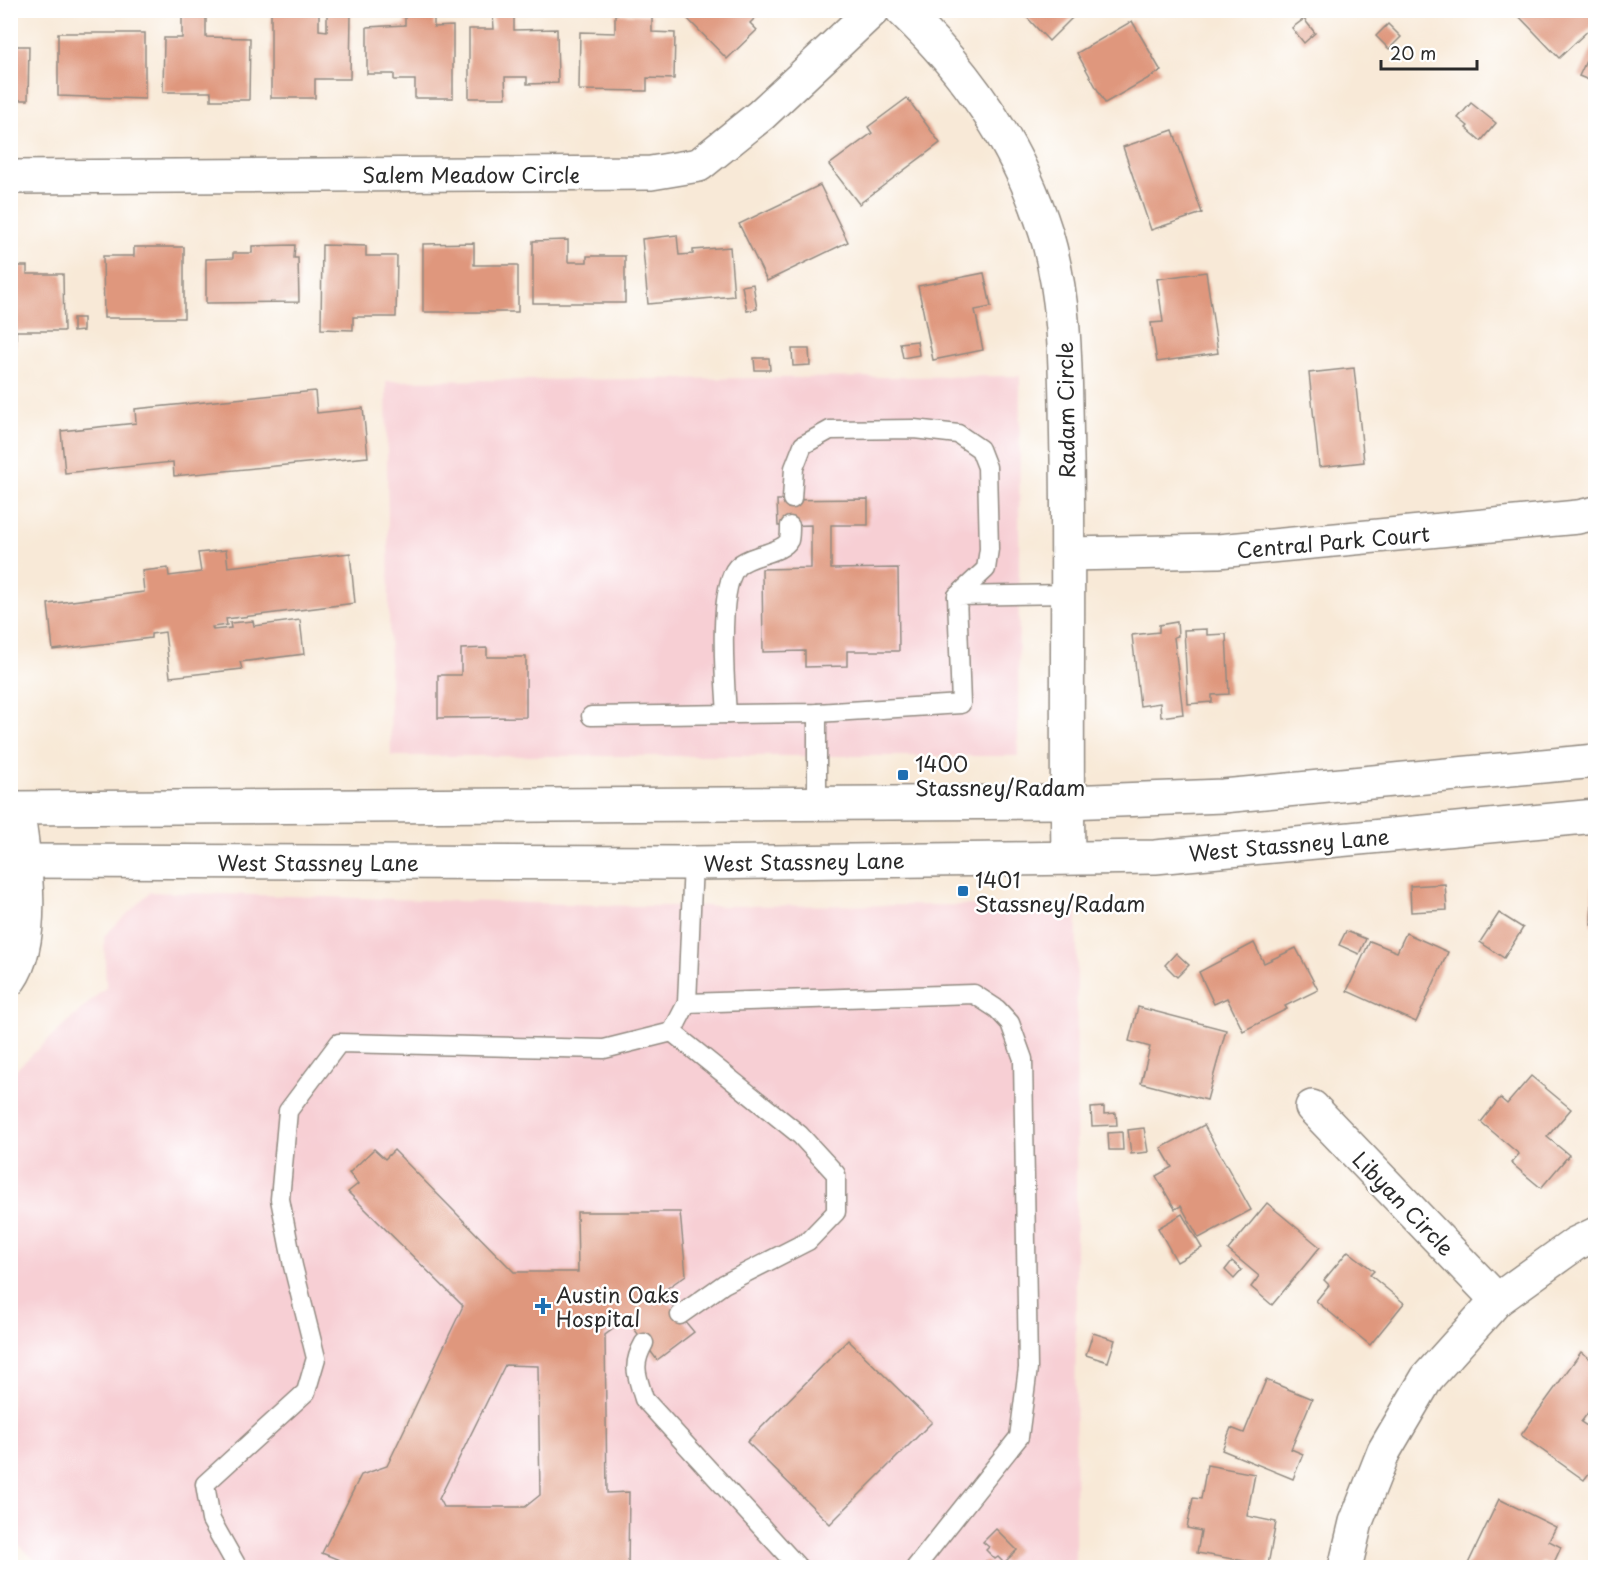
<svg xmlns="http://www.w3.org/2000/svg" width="1606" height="1578" font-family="'Playpen Sans',sans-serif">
	<rect width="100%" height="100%" fill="#fff"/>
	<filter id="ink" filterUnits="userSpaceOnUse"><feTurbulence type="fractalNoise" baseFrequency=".0167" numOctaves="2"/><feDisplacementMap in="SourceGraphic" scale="12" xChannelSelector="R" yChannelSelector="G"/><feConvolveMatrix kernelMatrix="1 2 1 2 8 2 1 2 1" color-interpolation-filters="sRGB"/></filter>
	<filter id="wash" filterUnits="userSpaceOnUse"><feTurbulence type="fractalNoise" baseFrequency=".008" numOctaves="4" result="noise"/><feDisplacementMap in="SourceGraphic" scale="24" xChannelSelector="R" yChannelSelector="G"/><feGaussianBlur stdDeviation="1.35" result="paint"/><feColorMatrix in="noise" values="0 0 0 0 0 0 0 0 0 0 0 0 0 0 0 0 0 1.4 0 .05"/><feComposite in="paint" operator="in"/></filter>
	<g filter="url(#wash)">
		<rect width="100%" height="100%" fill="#f8e9d7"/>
		<!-- built -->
		<g fill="#f7cfd4">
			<polygon points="1020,376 1018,756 391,756 386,381"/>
			<polygon points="150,892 635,906 1077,905 1075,1567 44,1568 11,1538 11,1074 106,987 104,936"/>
		</g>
		<g id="blocks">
			<!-- building -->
			<g fill="#df977d" fill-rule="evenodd">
				<polygon points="689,10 763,10 750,23 757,30 727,59 684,15"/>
				<polygon points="1020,10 1080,10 1049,41"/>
				<polygon points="1513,10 1596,10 1596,23 1559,58"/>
				<polygon points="271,11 319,12 319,30 327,31 327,13 351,13 350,79 315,79 315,98 271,98"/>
				<polygon points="405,11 434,12 434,27 453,26 453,98 415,98 415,80 394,80 394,74 367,74 367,27 405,25"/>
				<polygon points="182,14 206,15 206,37 250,38 249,100 211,100 211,92 163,92 164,38 182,38"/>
				<polygon points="514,14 514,30 557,29 558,83 527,84 527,77 505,77 506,98 469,98 469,29 494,29 493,15"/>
				<polygon points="615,14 652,15 652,32 675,33 674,79 647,78 647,91 579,90 580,32 615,33"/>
				<polygon points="1304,19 1315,33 1304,43 1292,28"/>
				<polygon points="1132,21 1161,71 1105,103 1077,53"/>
				<polygon points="1388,24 1401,37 1389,49 1376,36"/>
				<polygon points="58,33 145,33 145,99 58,96"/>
				<polygon points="1596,40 1596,83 1579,76"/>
				<polygon points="10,46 29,46 28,100 10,100"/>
				<polygon points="907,98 940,143 859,204 829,165 872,133 868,127"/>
				<polygon points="1471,103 1496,123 1481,141 1466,128 1468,126 1458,118"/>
				<polygon points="1173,130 1202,213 1151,230 1123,147"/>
				<polygon points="820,185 848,242 767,281 739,224"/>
				<polygon points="677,235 679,255 693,254 693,250 730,247 734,296 648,304 642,239"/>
				<polygon points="568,240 568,262 587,262 587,256 625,256 625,303 533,303 533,241"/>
				<polygon points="474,243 474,265 518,265 518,312 423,312 423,244"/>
				<polygon points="295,245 294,258 298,258 299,302 206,303 206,259 233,258 233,253 252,253 252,246"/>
				<polygon points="322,245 366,246 366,256 397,256 396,317 353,317 353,330 321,329"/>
				<polygon points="134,247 184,247 184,318 104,318 103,256 134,256"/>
				<polygon points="10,266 27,266 27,274 63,274 64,331 16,331 16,345 10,345"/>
				<polygon points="1206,272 1218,353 1157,362 1151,323 1163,322 1157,279"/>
				<polygon points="984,273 991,307 975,310 983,350 933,360 918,286"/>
				<polygon points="753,284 757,309 747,311 742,286"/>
				<polygon points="73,318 83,318 83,331 73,332"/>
				<polygon points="917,341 919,355 903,358 900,343"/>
				<polygon points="792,349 809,349 810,365 793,366"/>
				<polygon points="754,358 769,358 770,370 755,370"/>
				<polygon points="1354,368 1364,462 1319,467 1309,373"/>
				<polygon points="315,391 317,413 363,408 368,457 174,476 173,462 65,473 61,431 136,423 135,409"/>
				<polygon points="868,499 868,525 831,525 831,569 898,568 899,651 847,651 847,666 805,667 805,651 763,652 762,569 811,568 811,525 778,526 777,500"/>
				<polygon points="226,550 228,567 350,553 355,603 226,619 227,625 212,627 213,630 231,628 230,623 253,621 254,626 300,620 304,654 240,662 242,669 170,677 165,632 151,634 151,638 53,650 48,604 144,592 142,571 168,568 169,576 201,572 198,553"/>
				<polygon points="1177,622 1178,636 1174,637 1183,714 1161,717 1160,703 1140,706 1132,635 1159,632 1159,625"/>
				<polygon points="1207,629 1207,635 1226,634 1229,694 1212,695 1212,702 1188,704 1184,630"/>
				<polygon points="487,648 487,657 526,657 526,717 438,718 438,675 461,675 461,649"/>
				<polygon points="1593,877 1596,877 1596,925 1591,925"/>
				<polygon points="1445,884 1447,910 1411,912 1410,886"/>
				<polygon points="1499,913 1523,928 1504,958 1480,942"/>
				<polygon points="1346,931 1366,939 1359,954 1339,945"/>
				<polygon points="1406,933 1448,952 1416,1022 1347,991 1370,941 1397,952"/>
				<polygon points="1254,943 1264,963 1296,948 1318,990 1285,1006 1287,1009 1243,1031 1227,998 1214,1004 1199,972"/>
				<polygon points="1176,953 1189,965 1177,977 1165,965"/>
				<polygon points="1138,1007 1226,1030 1207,1100 1141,1083 1150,1047 1129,1041"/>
				<polygon points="1531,1076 1571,1109 1547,1137 1569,1155 1541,1188 1511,1163 1519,1154 1481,1122 1500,1098 1507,1104"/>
				<polygon points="1104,1107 1104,1114 1116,1113 1117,1125 1092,1126 1091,1108"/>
				<polygon points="1204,1125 1251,1210 1199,1238 1181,1206 1175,1209 1156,1176 1172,1167 1161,1148"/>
				<polygon points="1144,1128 1148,1152 1131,1154 1128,1130"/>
				<polygon points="1122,1132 1123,1150 1109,1150 1108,1133"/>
				<path d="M374,1149L385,1159L394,1150L514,1272H578L577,1212H680L686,1275L666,1289L670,1293L665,1297L694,1332L657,1360L630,1323L626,1326L623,1322L605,1335L607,1493L629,1492L628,1568H350L352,1565L322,1553L361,1475L387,1466L463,1306L348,1192L358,1184L349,1173ZM505,1365L538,1366L540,1495L525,1507H443L439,1499Z"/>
				<polygon points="1267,1203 1320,1247 1272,1305 1251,1287 1259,1276 1228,1250"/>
				<polygon points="1182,1214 1202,1248 1177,1262 1158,1228"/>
				<polygon points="1348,1251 1374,1271 1370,1275 1404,1303 1370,1345 1316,1301 1329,1285 1324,1280"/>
				<polygon points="1232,1261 1242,1270 1234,1279 1225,1270"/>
				<polygon points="1093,1333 1115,1340 1108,1362 1086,1355"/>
				<polygon points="848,1340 932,1422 830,1524 747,1442"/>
				<polygon points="1581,1352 1596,1363 1596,1402 1581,1422 1596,1432 1596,1464 1584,1480 1521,1435"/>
				<polygon points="1266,1380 1312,1399 1291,1449 1303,1454 1293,1479 1222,1450 1231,1428 1244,1433"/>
				<polygon points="1207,1465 1255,1474 1247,1516 1276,1522 1268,1565 1197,1553 1201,1531 1187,1528 1193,1498 1201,1499"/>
				<polygon points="1499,1499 1556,1527 1549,1541 1561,1547 1552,1567 1542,1562 1539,1568 1466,1568"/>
				<polygon points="996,1529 1017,1550 1004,1563 998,1557 995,1559 986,1550 989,1547 983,1542"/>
				<polygon points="986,1561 990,1565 992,1568 979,1568"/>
			</g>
		</g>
	</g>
	<g filter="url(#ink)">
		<use href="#blocks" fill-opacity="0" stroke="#928a81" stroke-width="1.5"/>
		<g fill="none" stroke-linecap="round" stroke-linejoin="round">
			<defs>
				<g id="service">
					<polyline points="792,499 794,468 803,445 830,430 914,429 958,434 980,449 987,467 989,549 986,569 957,596"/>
					<path d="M727,714C725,684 717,589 737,567C749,554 782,554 789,540C790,536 790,530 790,526"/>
					<polyline points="591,716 817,713 961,704 957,596 1068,594"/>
					<polyline points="817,805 817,713"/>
					<polyline points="687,1003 974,994 997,1009 1010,1023 1023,1059 1028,1368 1019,1437 915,1568"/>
					<polyline points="672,1032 800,1135 836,1174 836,1212 808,1241 724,1284 680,1315"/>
					<path d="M644,1343C631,1366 637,1375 644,1399L799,1568"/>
					<polyline points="238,1568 211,1520 205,1484 306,1392 316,1358 293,1266 280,1199 288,1111 339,1043 604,1049 672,1032 687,1003 693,863"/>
				</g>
				<g id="minor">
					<path d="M902,10C967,72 1019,147 1046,233C1068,306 1065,383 1067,458C1069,591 1066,724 1068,857"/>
					<polyline points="10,177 651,173 699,165 761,115 873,10"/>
					<polyline points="1069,554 1218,551 1578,517 1596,513"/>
					<path d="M10,979C38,939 24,854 17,808"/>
					<polyline points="1312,1107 1497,1300"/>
					<polyline points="1345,1568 1356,1522 1384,1451 1427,1378 1497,1300 1575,1244 1596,1234"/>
				</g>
				<g id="secondary">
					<polyline points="10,808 1067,802 1223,796 1596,761"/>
					<polyline points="10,861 693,863 1155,857 1596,816"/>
				</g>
			</defs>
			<!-- service casing -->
			<use href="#service" stroke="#928a81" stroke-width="21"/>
			<!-- minor casing -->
			<use href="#minor" stroke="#928a81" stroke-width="36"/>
			<!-- secondary casing -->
			<use href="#secondary" stroke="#928a81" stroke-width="36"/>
			<!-- service -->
			<use href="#service" stroke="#fff" stroke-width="18"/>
			<!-- minor -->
			<use href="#minor" stroke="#fff" stroke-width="33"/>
			<!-- secondary -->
			<use href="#secondary" stroke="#fff" stroke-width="33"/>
		</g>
	</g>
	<!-- markers -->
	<g fill="#1f6fb2" stroke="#fff" stroke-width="2">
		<rect x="897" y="769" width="12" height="12" rx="3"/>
		<rect x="957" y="885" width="12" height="12" rx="3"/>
		<path d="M540 1297h6v6h6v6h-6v6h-6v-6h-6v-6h6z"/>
	</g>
	<g text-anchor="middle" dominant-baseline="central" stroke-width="5" stroke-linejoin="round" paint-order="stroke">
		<!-- street labels -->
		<g font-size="21" fill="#2b2b2b" stroke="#fff">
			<text x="471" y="174">Salem Meadow Circle</text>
			<text transform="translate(1065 410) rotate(-91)">Radam Circle</text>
			<text transform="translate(1333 541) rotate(-5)">Central Park Court</text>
			<text transform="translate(1289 844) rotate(-5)">West Stassney Lane</text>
			<text transform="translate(804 861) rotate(-1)">West Stassney Lane</text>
			<text x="318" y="862">West Stassney Lane</text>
			<text transform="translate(1404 1203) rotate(46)">Libyan Circle</text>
		</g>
		<!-- poi labels -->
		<g font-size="21" fill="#2b2b2b" stroke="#fff" text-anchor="start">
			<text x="915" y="763">1400<tspan x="915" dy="24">Stassney/Radam</tspan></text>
			<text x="975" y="879">1401<tspan x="975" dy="24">Stassney/Radam</tspan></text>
			<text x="556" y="1294">Austin Oaks<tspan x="556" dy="24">Hospital</tspan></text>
		</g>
	</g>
	<!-- margin -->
	<rect width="1606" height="1578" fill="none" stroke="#fff" stroke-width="36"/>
	<!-- scale -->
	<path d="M1381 60v9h96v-9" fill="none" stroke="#2b2b2b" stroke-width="3"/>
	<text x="1390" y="60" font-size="18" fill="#2b2b2b" stroke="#ffffff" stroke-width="4.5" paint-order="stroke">20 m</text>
</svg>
